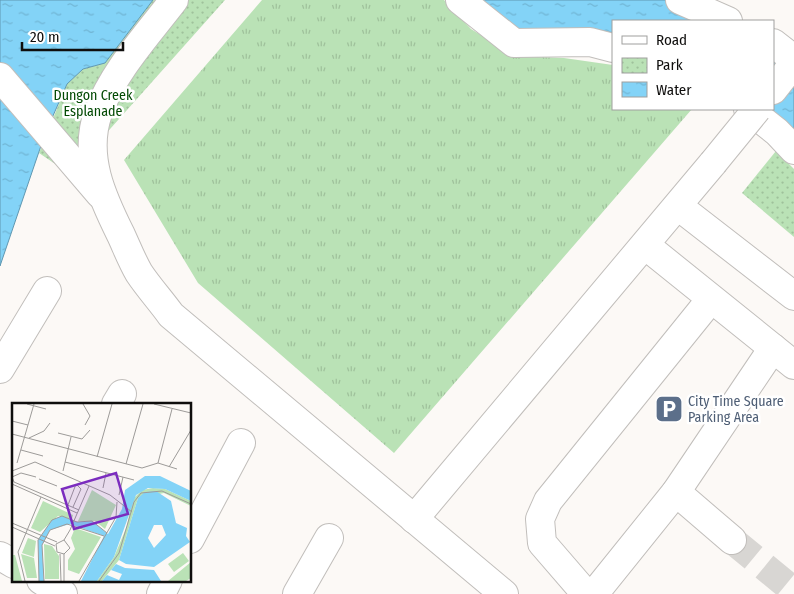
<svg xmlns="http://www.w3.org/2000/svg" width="794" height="594" font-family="'Fira Sans Condensed',sans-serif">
	<defs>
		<pattern id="grass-tufts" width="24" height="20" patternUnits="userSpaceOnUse" patternTransform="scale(1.25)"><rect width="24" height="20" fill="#bae2b6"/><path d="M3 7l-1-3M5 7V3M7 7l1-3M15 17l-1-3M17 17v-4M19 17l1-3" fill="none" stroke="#9fc19b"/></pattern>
		<pattern id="park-dots" width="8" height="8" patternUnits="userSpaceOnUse" patternTransform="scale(1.25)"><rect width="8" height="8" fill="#bae2b6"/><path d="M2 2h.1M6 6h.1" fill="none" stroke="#9fc19b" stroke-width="1.8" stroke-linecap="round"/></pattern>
		<pattern id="water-ripples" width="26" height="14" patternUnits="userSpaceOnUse" patternTransform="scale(1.25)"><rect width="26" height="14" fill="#83d3f7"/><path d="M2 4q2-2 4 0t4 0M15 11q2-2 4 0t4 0" fill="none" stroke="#70b4d3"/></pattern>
	</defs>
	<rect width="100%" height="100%" fill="#fcf9f6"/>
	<!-- grass -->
	<polygon fill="url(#grass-tufts)" points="262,0 444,0 471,29 515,56 564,58 613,65 613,109 692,109 394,453 198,283 124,160"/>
	<!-- park -->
	<g fill="url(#park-dots)">
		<polygon points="153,0 225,0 70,174 39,153 67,84 83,69 105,63"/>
		<polygon points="776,151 794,169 794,237 742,193"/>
	</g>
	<!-- water -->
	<g fill="url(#water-ripples)" stroke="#6098b1">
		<polygon points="0,0 153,0 105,63 83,69 67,84 45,134 0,266"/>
		<polygon points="460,0 680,0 728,21 613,21 613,48 514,43"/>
		<polygon points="773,43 794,59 794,150 748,109 773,109"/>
	</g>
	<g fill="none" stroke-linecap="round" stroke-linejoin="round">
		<!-- minor-tunnel -->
		<polyline stroke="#d8d6d3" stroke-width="28" stroke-dasharray="28 14" stroke-linecap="butt" points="732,540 794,591"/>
		<defs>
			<g id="minor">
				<path d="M174,0C148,34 113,72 98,113C83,156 102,197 121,235C127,248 132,261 139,273C149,288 161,301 171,315L504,594"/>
				<polyline points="460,0 514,43 590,42 613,48"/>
				<polyline points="680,0 728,21"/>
				<polyline points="773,43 794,59"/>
				<polyline points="0,77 100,194"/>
				<polyline points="773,90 794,63"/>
				<polyline points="748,109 777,132 794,150"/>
				<polyline points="678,206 794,296"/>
				<polyline points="645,245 794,365"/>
				<polyline points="0,369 47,291"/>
				<polyline points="116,404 122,394"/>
				<polyline points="676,492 732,540"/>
				<polyline points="414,519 713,163"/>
				<polyline points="190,539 241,443"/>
				<polyline points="0,556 14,564"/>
				<polyline points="41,580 63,594"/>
				<polyline points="161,594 168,580"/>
				<polyline points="297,594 329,538"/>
				<polyline points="586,594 542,543 540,519 548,501 711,299"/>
				<polyline points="594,594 676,492 773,348"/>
			</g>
		</defs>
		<!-- minor casing -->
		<use href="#minor" stroke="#c1bebb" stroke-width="30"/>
		<!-- minor -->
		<use href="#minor" stroke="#fff" stroke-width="28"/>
		<defs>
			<polyline id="minor-bridge" points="713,163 757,109"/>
		</defs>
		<!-- minor-bridge casing -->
		<use href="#minor-bridge" stroke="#c1bebb" stroke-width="30" stroke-linecap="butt"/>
		<!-- minor-bridge -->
		<use href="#minor-bridge" stroke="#fff" stroke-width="28"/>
	</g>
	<!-- icons -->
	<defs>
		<symbol id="parking-square" viewBox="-11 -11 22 22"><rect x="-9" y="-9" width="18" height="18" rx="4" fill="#5c6f8a" stroke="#fff"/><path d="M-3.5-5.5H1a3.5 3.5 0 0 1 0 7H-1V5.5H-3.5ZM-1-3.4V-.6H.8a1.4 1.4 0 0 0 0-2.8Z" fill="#fff"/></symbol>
	</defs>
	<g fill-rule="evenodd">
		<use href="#parking-square" x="653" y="393" width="32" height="32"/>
	</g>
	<g text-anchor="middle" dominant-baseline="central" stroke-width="5" stroke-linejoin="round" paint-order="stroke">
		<!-- park labels -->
		<g font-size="14" fill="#024903" stroke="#fff">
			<text x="93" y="95">Dungon Creek<tspan x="93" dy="16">Esplanade</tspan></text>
		</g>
		<!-- service labels -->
		<g font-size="14" fill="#4e5e75" stroke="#fff" text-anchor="start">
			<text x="688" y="401">City Time Square<tspan x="688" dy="16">Parking Area</tspan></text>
		</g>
	</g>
	<!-- overview -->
	<g transform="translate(12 403)">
		<rect width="179" height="179" fill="#fcf9f6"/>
		<path d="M80,87L104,102L93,126L83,118H66ZM63,125L89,134L67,171L56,167V157L63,146L59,135ZM16,135L24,138L22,154L10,150ZM32,141L40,143L47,153V176H33ZM9,151L22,155L25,175H15ZM0,152H3L10,178H0Z" fill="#bae2b6"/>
		<path d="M171,150L177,158L162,169L156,161ZM179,159V175L174,178H156Z" fill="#bae2b6"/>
		<path d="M141,85L153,86L179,98V103L152,90L126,95L107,157L90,178H85L102,154L115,123L120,97L130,87ZM31,98L61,112L60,116L46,113L28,129L19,125Z" fill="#bae2b6"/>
		<path d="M133,73H148L179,88V98L153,86L136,85L124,92L102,154L85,178H69L92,133L58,121L38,127L30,142L32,178H27L26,137L40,117L50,113L65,119L80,118L96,131L110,106L113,87ZM144,88L159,98L164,120L175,125L174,133L178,139L142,164L114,161L107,157L126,95L133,89ZM142,122H150L154,132L142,145L136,135ZM104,161L113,165L142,167L149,178H90L95,172L107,177L110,171L99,167Z" fill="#83d3f7" fill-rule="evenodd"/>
		<path fill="none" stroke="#9d9b99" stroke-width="1" d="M15,1L34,6M71,1L78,13L73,22M142,1L179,10M0,18L16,22M46,30L70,36L78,27M0,31L130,65L146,60L165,66M17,35L32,28L38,20M9,47L31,53M85,54L100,1M53,59L122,77M5,60L22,1M146,60L160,6M114,61L131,1M157,64L179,27M0,68L23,59L98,92L120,109M51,68L59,34M0,74L2,79L67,107M0,74L9,70L24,74M27,76L45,83M0,81L65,110M91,85L94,70M107,92L111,74M56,102L64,81M61,104L69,86L64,81M0,120L45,139M0,124L43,143M48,151L49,178M52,151L45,149L44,141L52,137L58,127L77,83M52,151V178M52,151L58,145L52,137M13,178L6,149L29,94M27,178L26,137L40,117L50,113L65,119L80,118L95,130M32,178L30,142L38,127L55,121L92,133M67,178L104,114L105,99M87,178L107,150L122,99L129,90L150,88L179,101"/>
		<path fill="#7b2cbf" fill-opacity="0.15" stroke="#7b2cbf" stroke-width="2.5" d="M104,70L116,111L62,126L50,86Z"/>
		<rect width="179" height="179" fill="none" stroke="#0f0e0d" stroke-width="2.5"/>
	</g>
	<!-- legend -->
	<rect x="612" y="20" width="162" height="90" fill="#ffffff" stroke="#9f9f9e"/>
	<rect x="622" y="36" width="25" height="8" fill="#ffffff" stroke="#9f9f9e"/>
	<text x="656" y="45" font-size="15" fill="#0f0e0d">Road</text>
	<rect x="622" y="58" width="25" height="15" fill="url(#park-dots)" stroke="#9f9f9e"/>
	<text x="656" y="70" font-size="15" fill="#0f0e0d">Park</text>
	<rect x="622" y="82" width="25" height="15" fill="url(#water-ripples)" stroke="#9f9f9e"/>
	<text x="656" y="95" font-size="15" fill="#0f0e0d">Water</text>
	<!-- scale -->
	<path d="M22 42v8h101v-8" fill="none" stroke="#0f0e0d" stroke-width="2.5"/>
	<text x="30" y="42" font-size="15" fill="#0f0e0d" stroke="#ffffff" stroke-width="4" paint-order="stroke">20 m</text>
</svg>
